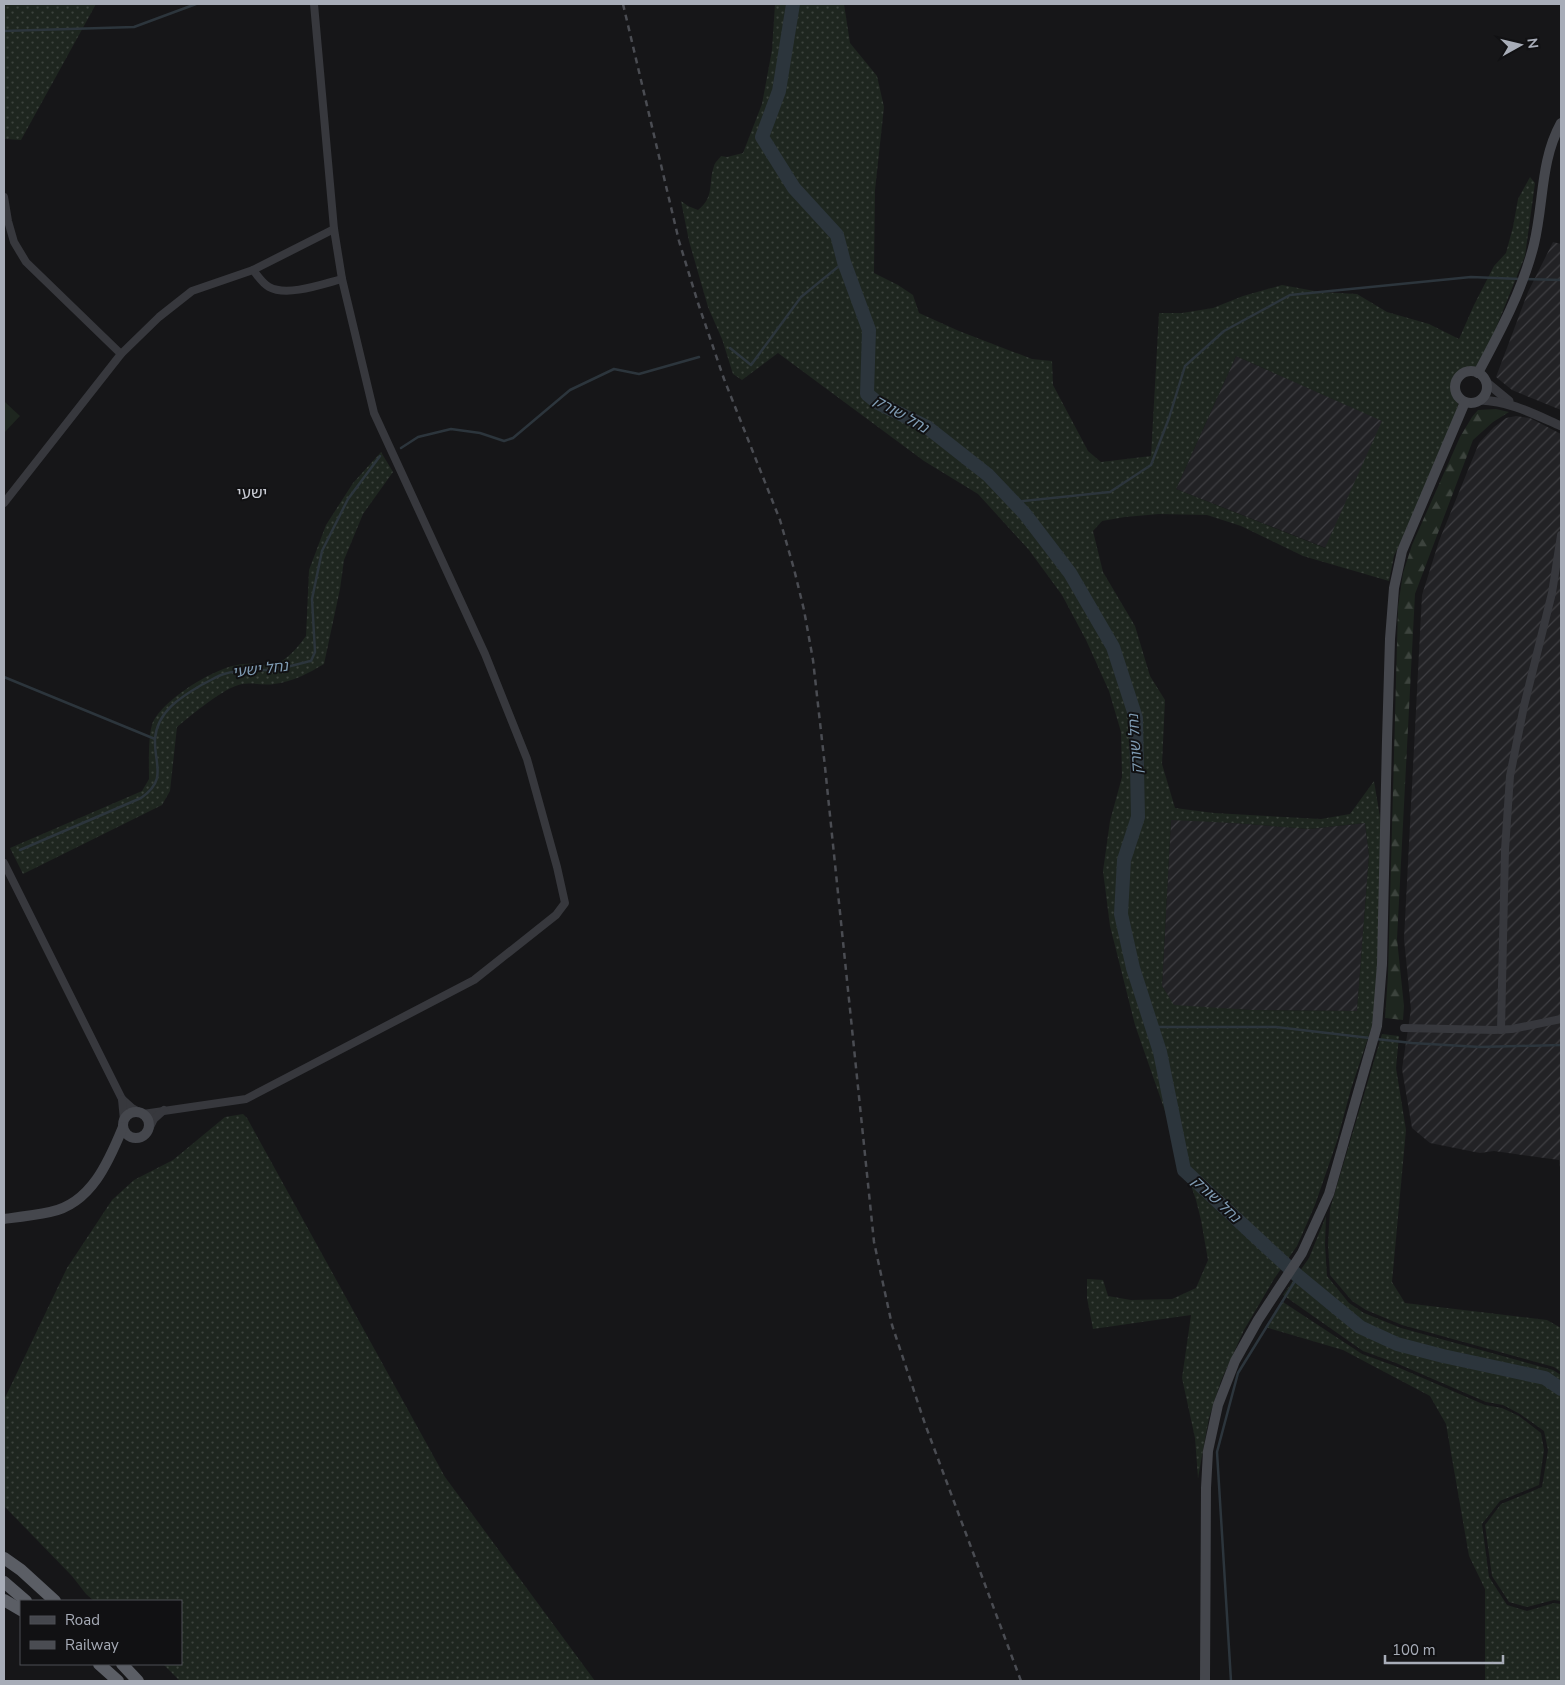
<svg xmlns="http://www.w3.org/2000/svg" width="1565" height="1685" font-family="'Nunito Sans','Noto Sans Hebrew',sans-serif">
	<defs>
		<pattern id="industrial-furrows" width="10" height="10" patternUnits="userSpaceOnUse" patternTransform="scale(1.25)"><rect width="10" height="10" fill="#222225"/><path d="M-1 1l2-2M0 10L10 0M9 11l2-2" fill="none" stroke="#3f3f43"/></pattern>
		<pattern id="grass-dots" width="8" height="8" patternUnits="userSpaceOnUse" patternTransform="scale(1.25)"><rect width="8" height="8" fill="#1e261f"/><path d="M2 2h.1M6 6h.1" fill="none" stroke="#3c433d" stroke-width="1.8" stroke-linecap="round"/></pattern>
		<pattern id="forest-firs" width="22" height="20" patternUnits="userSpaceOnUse" patternTransform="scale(1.25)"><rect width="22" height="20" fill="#1e261f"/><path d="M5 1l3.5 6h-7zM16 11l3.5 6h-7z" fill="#3c433d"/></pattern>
	</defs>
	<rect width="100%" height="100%" fill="#161618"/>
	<!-- industrial -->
	<g fill="url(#industrial-furrows)">
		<polygon points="1553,242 1561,244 1561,410 1512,390 1496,377 1528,292"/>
		<polygon points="1236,356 1383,421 1326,548 1176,489"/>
		<polygon points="1516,416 1530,418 1561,434 1561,939 1560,954 1561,967 1561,1174 1559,1160 1494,1151 1480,1153 1430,1143 1412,1128 1402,1069 1411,1009 1404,939 1422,595 1439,541 1479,443 1494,427 1506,418"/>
		<polygon points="1171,819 1234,823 1309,829 1365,823 1369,855 1357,1011 1251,1010 1174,1006 1162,986"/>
	</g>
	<!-- grass -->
	<g fill="url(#grass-dots)" fill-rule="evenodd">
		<polygon points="4,4 96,4 21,140 4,139"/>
		<path d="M775,4H844L850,43L877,76L884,107L875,190L874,273L898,285L913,295L919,313L959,331L1032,359L1052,361L1053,385L1088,451L1101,462L1151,456L1159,313H1182L1213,308L1243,296L1282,285L1320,292L1357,294L1387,312L1429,324L1459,339L1474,305L1494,266L1506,253L1513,227L1518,199L1530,177L1535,183L1525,256L1486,353L1472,372L1461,378L1457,412L1416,510L1394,556L1389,581L1303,556L1241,526L1207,515L1159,514L1125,517L1102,521L1093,531L1103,572L1135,626L1150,676L1165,700L1162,764L1175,808L1214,813L1321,819L1350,814L1374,781L1382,829L1379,973L1372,1026L1351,1089L1337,1141L1315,1205L1297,1246L1274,1279L1244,1330L1221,1381L1209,1418L1198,1478L1195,1438L1182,1378L1191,1315L1093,1329L1087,1298V1279L1103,1280L1108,1296L1131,1300L1172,1299L1196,1288L1208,1260L1201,1220L1196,1200L1135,1025L1110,926L1103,871L1110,821L1122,777L1121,732L1109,691L1086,640L1062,595L1029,550L978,494L924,461L778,353L742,380L733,374L722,339L708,307L689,241L681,201L688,206L698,210C715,197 708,183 714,166C715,162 719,159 721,156L727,157L743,153L762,104L772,50ZM1236,356L1382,421L1325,548L1176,489ZM1171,820L1234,823L1309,829L1365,823L1369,855L1357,1011L1252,1010L1174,1005L1162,986Z"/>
		<path d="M381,452L393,472L363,514L344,560L340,589L324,664C309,673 292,682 274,684C263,686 253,682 242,684C223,688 193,714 177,727L170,791L162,805L23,874L10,848L142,791L149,779C149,766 148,737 152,725C160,701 213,669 237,665C248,663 257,664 268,665C283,666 298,647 306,636L309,570L326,525L353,483Z"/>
		<polygon points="1382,1034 1399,1036 1396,1068 1406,1130 1392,1282 1405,1303 1547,1320 1561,1328 1561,1372 1554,1367 1402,1325 1366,1310 1352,1301 1330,1275 1328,1245 1330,1209"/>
		<polygon points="243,1114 247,1118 445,1477 595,1681 180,1681 163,1664 181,1664 181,1601 94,1601 86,1594 72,1576 4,1506 4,1400 67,1268 112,1200 134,1180 173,1160 225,1117"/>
		<polygon points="1326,1216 1325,1245 1327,1276 1349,1303 1364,1313 1401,1328 1553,1370 1561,1375 1561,1601 1554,1600 1527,1607 1509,1602 1492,1576 1485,1525 1501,1504 1542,1487 1548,1450 1544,1431 1520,1414 1503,1405 1486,1402 1396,1363 1363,1351 1283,1295 1309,1258"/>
		<polygon points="1283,1302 1362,1354 1395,1366 1485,1405 1502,1408 1519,1416 1541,1433 1544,1450 1539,1485 1500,1501 1482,1524 1489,1577 1507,1605 1527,1611 1554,1603 1561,1604 1561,1681 1485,1681 1485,1589 1469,1556 1446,1424 1430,1396 1343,1350 1265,1327"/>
	</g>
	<!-- forest -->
	<polygon fill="url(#forest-firs)" points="1496,409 1509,412 1493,422 1473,440 1415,594 1397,939 1404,1006 1403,1020 1385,1018 1388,975 1398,607 1403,573 1412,545 1460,437 1472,417 1478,410"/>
	<!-- garden -->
	<polygon fill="#1e261f" points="5,402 20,416 4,433 4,403"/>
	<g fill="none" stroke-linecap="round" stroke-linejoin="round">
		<!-- stream -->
		<g stroke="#2c353c" stroke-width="2.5">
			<polyline points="4,31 134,27 196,4"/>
			<polyline points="1525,279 1561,280"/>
			<polyline points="730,348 751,365 801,297 844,262"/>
			<polyline points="401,448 418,437 451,429 480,433 504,441 513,438 570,390 614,369 639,374 699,357"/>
			<polyline points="1014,502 1110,492 1151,465 1169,418 1185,366 1224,331 1290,295 1471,277 1520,279"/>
			<polyline points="4,677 155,739"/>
			<path d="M20,850L141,798C168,779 154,765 155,739C157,711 181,697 203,684C210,681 217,676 224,674C240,669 250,671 266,670C280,670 296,664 311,661L315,652L312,599L322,551L348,499L380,456"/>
			<polyline points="1152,1027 1276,1027 1370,1038"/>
			<polyline points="1376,1039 1412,1043 1480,1047 1561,1045"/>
			<polyline points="1231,1681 1217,1452 1238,1373 1298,1276"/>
		</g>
		<!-- river -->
		<polyline stroke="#2c353c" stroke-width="14" points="793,4 779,91 762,137 794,188 837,235 844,262 869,330 867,394 878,403 927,427 988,475 1025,514 1070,573 1113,647 1136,718 1138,817 1124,860 1121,914 1133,968 1160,1052 1184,1170 1298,1276 1360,1327 1397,1344 1443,1356 1545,1378 1561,1389"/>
		<!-- minor -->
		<g stroke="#37383d" stroke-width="8">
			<polyline points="4,197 8,221 14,242 26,262 121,354"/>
			<path d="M253,270C258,276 262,283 269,287C287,297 323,284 342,279"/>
			<polyline points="4,503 121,354 159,317 192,291 253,270 334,229"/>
			<polyline points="4,863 122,1099 132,1108 139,1112"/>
			<polyline points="1404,1028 1494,1030 1512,1029 1561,1019"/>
			<polyline points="1501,1030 1505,850 1510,776 1524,706 1552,593 1561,535"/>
			<polyline points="122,1099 124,1120"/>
			<polyline points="143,1114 246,1099 474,980 556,915 565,903 557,867 527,759 485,654 374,413 342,279 334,229 314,4"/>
			<polyline points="149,1129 154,1119 164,1110"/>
		</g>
		<!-- tertiary -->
		<g stroke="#37383d" stroke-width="9">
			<polyline points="1486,382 1509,401"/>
			<path d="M1480,400C1510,401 1534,414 1561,426"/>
		</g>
		<!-- secondary -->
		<g stroke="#45474d" stroke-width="10">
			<circle cx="1471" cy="387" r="16"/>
			<path d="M1478,373C1500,332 1523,289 1534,244C1544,203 1540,161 1561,123"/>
			<circle cx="136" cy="1125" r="13"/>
			<path d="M4,1219C19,1217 35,1215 50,1212C91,1204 109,1161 123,1127"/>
			<polyline points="1205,1681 1206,1488 1208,1451 1218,1405 1235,1361 1258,1320 1302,1253 1329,1194 1377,1026 1382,964 1387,740 1390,639 1394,588 1402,551 1465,402"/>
		</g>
		<!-- trunk -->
		<g stroke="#5b5e65" stroke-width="12">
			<polyline points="4,1558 21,1570 55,1601"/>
			<polyline points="4,1582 26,1601"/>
			<polyline points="4,1600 21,1610"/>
			<polyline points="99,1664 118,1681"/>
			<polyline points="122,1664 138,1681"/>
		</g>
		<!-- rail -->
		<polyline stroke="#4a4c52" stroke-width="2.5" stroke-dasharray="6 5" stroke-linecap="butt" points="623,4 679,241 698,303 724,379 780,520 794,569 804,610 813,660 825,767 874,1242 892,1325 925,1424 1021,1681"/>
	</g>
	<g text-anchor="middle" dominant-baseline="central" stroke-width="4" stroke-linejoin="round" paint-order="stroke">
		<!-- water labels -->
		<g font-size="15" font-style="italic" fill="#7f9bb3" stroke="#111113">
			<text transform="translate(901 414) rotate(30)">נחל שורק</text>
			<text transform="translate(260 669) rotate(-7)">נחל ישעי</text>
			<text transform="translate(1135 744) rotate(-94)">נחל שורק</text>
			<text transform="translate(1216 1199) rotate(43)">נחל שורק</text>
		</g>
		<!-- quarter labels -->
		<g font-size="16" fill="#c9ccd4" stroke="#111113">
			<text x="252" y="493">ישעי</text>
		</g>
	</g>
	<!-- border -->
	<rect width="1565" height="1685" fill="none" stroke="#a8adb8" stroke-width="10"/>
	<!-- legend -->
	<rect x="20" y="1600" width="162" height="65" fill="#111113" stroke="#4d4f55"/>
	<rect x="30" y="1616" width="25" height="8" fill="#45474d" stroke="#4d4f55"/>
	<text x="65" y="1625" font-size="15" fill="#a8adb8">Road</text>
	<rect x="30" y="1641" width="25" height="8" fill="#4a4c52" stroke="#4d4f55"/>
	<text x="65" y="1650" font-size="15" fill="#a8adb8">Railway</text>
	<!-- north arrow -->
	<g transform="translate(1520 45) rotate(82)" stroke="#111113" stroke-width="4" paint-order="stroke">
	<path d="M0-4L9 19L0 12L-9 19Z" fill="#a8adb8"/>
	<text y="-8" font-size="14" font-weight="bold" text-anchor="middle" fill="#a8adb8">N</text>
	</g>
	<!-- scale -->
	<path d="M1385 1655v8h118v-8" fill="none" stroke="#a8adb8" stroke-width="2.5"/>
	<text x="1392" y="1655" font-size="15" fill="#a8adb8" stroke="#111113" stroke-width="4" paint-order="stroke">100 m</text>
</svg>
